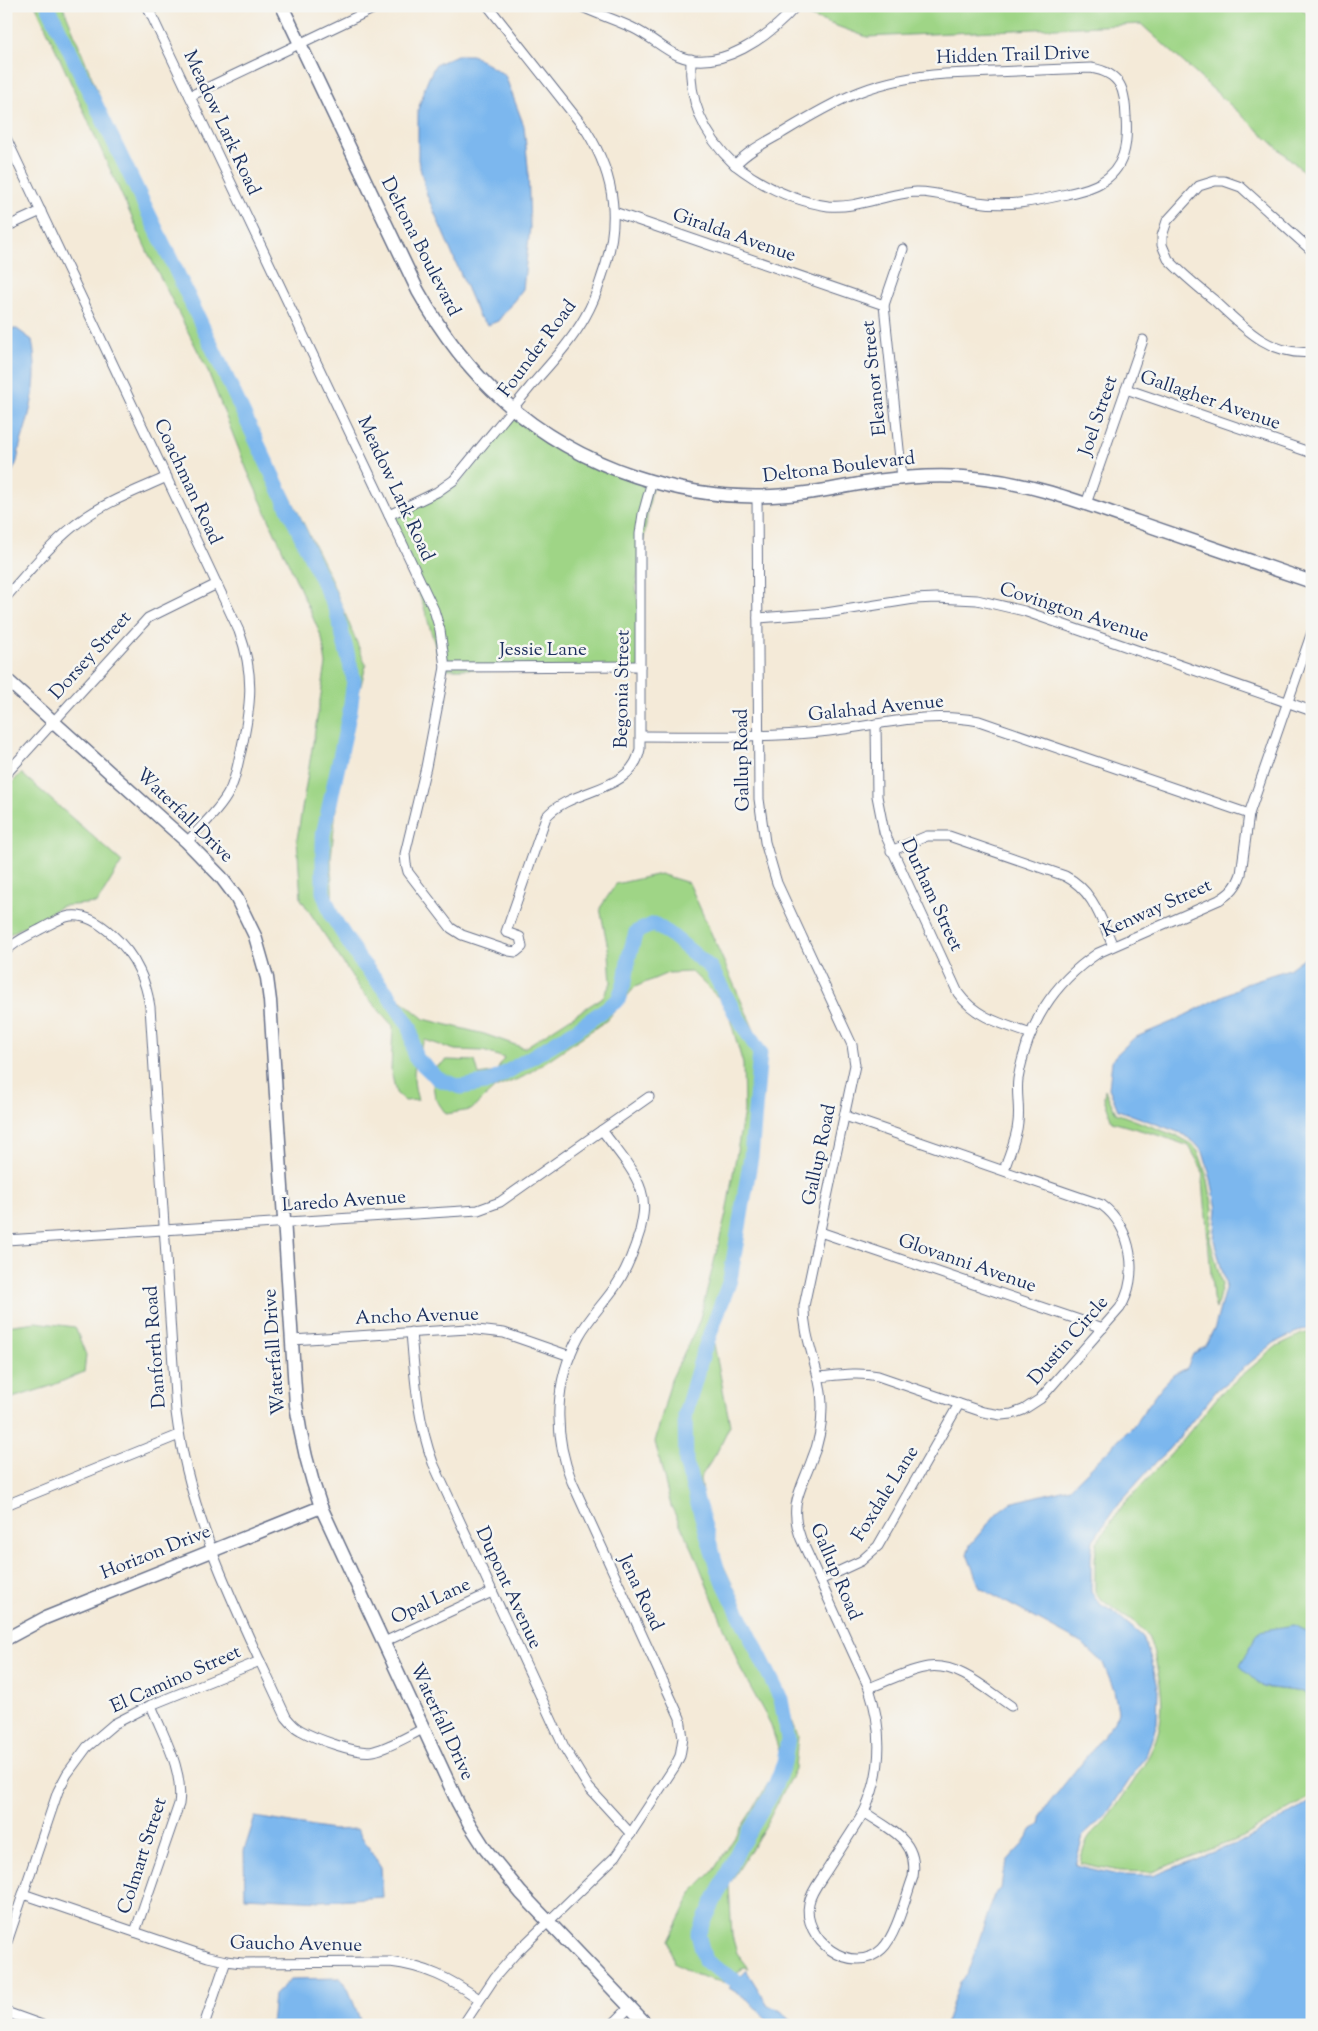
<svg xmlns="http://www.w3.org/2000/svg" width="1318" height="2031" font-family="'Sorts Mill Goudy',serif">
	<rect width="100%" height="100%" fill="#f6f6f2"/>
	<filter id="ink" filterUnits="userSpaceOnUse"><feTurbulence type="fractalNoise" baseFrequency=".02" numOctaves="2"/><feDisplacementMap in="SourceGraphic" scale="10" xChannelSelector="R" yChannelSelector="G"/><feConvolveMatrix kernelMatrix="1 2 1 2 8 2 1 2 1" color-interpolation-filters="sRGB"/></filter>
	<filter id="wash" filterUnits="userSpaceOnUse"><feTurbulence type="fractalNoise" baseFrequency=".0096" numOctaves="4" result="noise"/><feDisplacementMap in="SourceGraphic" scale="20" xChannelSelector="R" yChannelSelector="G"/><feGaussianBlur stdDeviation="1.12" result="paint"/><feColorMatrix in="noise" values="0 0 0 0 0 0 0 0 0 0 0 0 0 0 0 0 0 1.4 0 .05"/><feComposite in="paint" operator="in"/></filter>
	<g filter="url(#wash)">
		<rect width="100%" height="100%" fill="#f4ead8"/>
		<!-- green -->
		<g fill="#9fd586" stroke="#5d8272">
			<path d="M36,6H63L130,172L330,577L366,665L340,769L331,858L333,913L373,977L424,1019L484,1034L524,1048L603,997L611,983L609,953L600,908L616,884L660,874L689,883L754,1030L765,1059L763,1097L744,1200L713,1339L730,1425L716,1454L700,1478L707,1530L774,1674L798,1736L795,1769L765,1827L729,1885L732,1936L737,1953L749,1968L743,1967L728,1983L713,1980L691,1973L674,1963L669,1941L694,1890L713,1871L753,1809L782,1760L770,1723L742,1672L693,1550L671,1506L655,1442L671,1380L699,1322L726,1214L744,1111L743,1064L726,1005L692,972L668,973L635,987L607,1020L523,1077L495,1088L471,1110L446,1114L435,1098L431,1071L447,1060L475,1061L479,1075L496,1072L504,1058L483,1051L455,1050L425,1040C413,1061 411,1077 418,1100L405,1101L396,1093L391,1071L393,1026L361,990L301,899L297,839L326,664L322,638L247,470L207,369L148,253Z"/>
			<polygon points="811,6 1299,6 1312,19 1312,179 1141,24 867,37 806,15"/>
			<polygon points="516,417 652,487 636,586 645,669 442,669 423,604 387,516 458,485 493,439"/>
			<polygon points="21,773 122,862 97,903 62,906 8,935 6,934 6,790"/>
			<polygon points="1105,1090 1116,1113 1179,1137 1192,1144 1199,1153 1208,1180 1213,1209 1210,1240 1222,1285 1216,1309 1213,1298 1202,1169 1189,1146 1161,1136 1112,1122 1104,1098"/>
			<polygon points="36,1322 75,1327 86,1355 84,1372 51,1386 6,1400 6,1326"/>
			<path d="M1312,1332V1634L1294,1625L1263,1687L1305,1692L1312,1702V1796L1243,1837L1151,1872L1119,1871L1080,1863C1086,1833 1092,1837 1109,1816C1116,1808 1122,1797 1129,1788C1158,1746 1169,1719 1157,1668C1155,1658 1152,1644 1147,1635C1134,1616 1108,1610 1095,1592V1558L1097,1542L1123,1505L1173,1452L1221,1393L1277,1346L1302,1334Z"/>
		</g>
		<!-- water -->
		<g fill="#7cb7ee" stroke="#4c73a6">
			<polygon points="457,55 472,55 505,75 524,126 528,167 530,228 523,289 498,321 488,325 479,317 427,195 418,160 418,110 426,84 435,65"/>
			<path d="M6,329H17L32,340C39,376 33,404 22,439C19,446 19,454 17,461C15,468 10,475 6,482Z"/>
			<polygon points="1312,952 1312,1328 1301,1330 1274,1343 1217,1390 1169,1450 1156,1462 1120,1502 1093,1540 1091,1558 1091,1592 1101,1605 1114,1612 1143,1637 1151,1659 1158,1687 1157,1723 1147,1753 1133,1775 1106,1815 1083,1836 1075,1865 1118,1875 1152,1876 1245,1840 1312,1801 1312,2025 945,2025 960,1982 967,1975 992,1902 996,1893 1001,1889 1003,1873 1008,1860 1021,1846 1032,1829 1040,1825 1042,1814 1046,1807 1115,1721 1118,1711 1114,1690 1103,1663 1081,1643 980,1588 967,1554 970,1545 998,1512 1010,1503 1070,1488 1133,1426 1163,1385 1173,1375 1187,1368 1193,1354 1205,1346 1215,1327 1226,1285 1214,1240 1217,1209 1211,1179 1203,1152 1194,1142 1181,1133 1118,1110 1109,1088 1112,1061 1115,1056 1134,1038 1174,1021 1250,982 1289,969"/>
			<polygon points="1294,1625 1312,1634 1312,1702 1304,1692 1263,1687 1240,1666 1259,1631"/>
			<polygon points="255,1817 332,1830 357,1829 381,1867 383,1897 321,1901 245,1897 244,1851"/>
			<polygon points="746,1970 768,2005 781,2011 796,2025 772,2025 747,1999 729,1988"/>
			<polygon points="341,1978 349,1991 362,2025 271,2025 274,1995 291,1979"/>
		</g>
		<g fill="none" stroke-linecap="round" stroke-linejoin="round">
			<!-- river -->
			<polyline stroke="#7cb7ee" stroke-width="15" points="48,6 173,264 336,610 354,680 350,711 323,835 323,892 332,916 359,959 388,994 410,1027 415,1057 438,1079 461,1087 490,1082 507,1072 576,1030 618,1000 625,981 629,956 636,932 654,924 671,935 711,968 735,1013 760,1053 751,1157 730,1280 703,1353 685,1415 686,1463 718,1571 781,1699 788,1739 784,1763 771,1795 740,1847 698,1934 705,1961 736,1981"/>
		</g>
	</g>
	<g filter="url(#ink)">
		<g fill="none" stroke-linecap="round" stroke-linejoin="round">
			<defs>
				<g id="street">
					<path d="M147,6L434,610L440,630L445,667L426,767L405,854L406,864L408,872L451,928L462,935L509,951L516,952L522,947L520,937L506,932L546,817C571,787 632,794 640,749V534L643,514L652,481"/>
					<path d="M580,6C597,14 616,20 633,28C650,36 663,49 679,56C720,73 770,36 796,6"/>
					<path d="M691,59C688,102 704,136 735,165"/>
					<path d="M1091,68C1122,73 1125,91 1126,117C1128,144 1125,169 1100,183C1090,189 1078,191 1067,194C1037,201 1009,207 977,202C957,199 938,192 917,192C887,193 858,209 828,206C794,201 761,185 735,165C748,151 766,142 782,133C841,97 875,79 945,74Z"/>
					<polyline points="190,96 379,6"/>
					<path d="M6,138L239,631C255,675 251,706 241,751C237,765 236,779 229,792C220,810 201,826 187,842"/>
					<polyline points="614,212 884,305"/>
					<polyline points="6,227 41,211"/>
					<path d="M1312,251L1241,187L1224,181H1215L1199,186L1167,221L1162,236V245L1168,259C1182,274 1198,287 1214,300C1242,326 1270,357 1312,352"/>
					<polyline points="1126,389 1312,453"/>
					<polyline points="902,478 884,305 903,249"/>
					<path d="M757,496L759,799L765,842L777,883L852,1045L855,1065L804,1306C803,1341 822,1372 822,1407C822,1425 819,1443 812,1459C801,1490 788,1505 801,1539L869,1688C883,1731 883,1772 864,1812"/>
					<polyline points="1086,504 1143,340"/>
					<path d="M389,515L437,492L454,480C479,449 505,418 531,386C550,364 571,342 585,317C592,305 597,292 601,279C621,225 617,179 586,130L488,6"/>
					<path d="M6,597C28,572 49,546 75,525C102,503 136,491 167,477"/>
					<polyline points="758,618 826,613 914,599 936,598 977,600 1024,611 1312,711"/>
					<polyline points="445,667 640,666"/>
					<path d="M876,724L877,796L884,832L958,993C976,1018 1003,1024 1031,1034"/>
					<path d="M641,736C700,736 760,738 820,732C873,727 925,710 979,721L1249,814"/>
					<polyline points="6,774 148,618 217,584"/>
					<path d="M891,851L927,836H949L1065,876C1093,890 1101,919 1113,946"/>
					<path d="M6,951C15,941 28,936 39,930C49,925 59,918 70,916C97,912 129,948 139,970C145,982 148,994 150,1007L176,1412C190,1523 240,1617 286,1717C290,1722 294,1727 300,1730C314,1738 358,1755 374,1751C391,1747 408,1736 423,1729"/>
					<path d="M1004,1170C1009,1154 1017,1138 1018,1122C1020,1107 1016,1094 1018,1079C1028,1024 1052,984 1098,953L1219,900C1231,893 1237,886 1241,874L1249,814L1312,632"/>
					<polyline points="820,1232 1103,1328"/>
					<polyline points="6,1240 478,1210 500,1202 649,1097"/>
					<path d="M411,1332C415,1379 417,1419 433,1463L564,1747L589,1788L631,1834"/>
					<polyline points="292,1340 468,1329 504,1333 570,1356"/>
					<path d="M819,1377C839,1375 858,1372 878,1376L983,1412L1001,1415L1012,1414L1023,1410L1040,1399L1120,1308C1140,1276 1132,1227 1102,1205L845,1116"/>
					<polyline points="6,1505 179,1435"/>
					<polyline points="820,1580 861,1561 878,1546 959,1404"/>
					<polyline points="384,1642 492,1592"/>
					<path d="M869,1688C888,1681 908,1670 928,1667C959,1663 987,1690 1011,1706"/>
					<path d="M864,1812C890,1830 919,1840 913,1877C906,1896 896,1936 882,1949C852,1978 801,1939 809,1903C811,1891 821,1880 827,1870C839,1851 852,1832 864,1812Z"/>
					<path d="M23,1894L208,1957L226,1961L242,1963L390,1962C425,1966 451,1979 479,1999"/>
					<path d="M135,1932L179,1804C184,1770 163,1736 151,1705"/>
					<polyline points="6,1945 58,1791 67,1774 87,1747 114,1724 151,1705 260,1661"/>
					<polyline points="6,2012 42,2025"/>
					<polyline points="204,2025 226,1961"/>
					<path d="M463,2025L495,1977L516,1953L616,1856L675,1766L680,1756L683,1738L680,1718L572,1482C553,1434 554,1382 579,1336C589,1318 604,1303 615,1287C627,1270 634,1251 640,1231C643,1217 646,1205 641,1190C635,1170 614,1147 602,1130"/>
					<polyline points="612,2025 630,2007"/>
				</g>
				<g id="secondary">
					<path d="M282,6L418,291C441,332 468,369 503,400C578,468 687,504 788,495C818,493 846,486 876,481C912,476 949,474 985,479C1038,485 1088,505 1138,522C1196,542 1254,562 1312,582"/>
					<path d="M6,679L187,842L221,877L236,897L255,936L267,978L270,1001L296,1405C301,1440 309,1473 321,1507L458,1803L470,1825L486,1850L521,1893L647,2025"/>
					<polyline points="6,1639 45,1618 321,1507"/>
				</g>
			</defs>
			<!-- street casing -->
			<use href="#street" stroke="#677089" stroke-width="11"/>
			<!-- secondary casing -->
			<use href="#secondary" stroke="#677089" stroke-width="15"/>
			<!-- street -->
			<use href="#street" stroke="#fff" stroke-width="9"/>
			<!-- secondary -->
			<use href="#secondary" stroke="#fff" stroke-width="12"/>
		</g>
	</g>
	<g text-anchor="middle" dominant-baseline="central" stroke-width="5" stroke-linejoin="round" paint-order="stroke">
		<!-- street labels -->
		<g font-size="19" fill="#1b2f5e" stroke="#f6f6f2">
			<text transform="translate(1013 56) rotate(-2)">Hidden Trail Drive</text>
			<text transform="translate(221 123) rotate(65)">Meadow Lark Road</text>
			<text transform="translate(734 236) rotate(19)">Giralda Avenue</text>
			<text transform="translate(420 247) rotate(63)">Deltona Boulevard</text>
			<text transform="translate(538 349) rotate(-53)">Founder Road</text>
			<text transform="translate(875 378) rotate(-96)">Eleanor Street</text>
			<text transform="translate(1210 401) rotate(19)">Gallagher Avenue</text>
			<text transform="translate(1099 416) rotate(-71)">Joel Street</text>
			<text transform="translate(839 468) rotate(-7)">Deltona Boulevard</text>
			<text transform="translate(187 482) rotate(65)">Coachman Road</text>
			<text transform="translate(395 489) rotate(65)">Meadow Lark Road</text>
			<text transform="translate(1074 613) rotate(18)">Covington Avenue</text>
			<text x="543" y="650">Jessie Lane</text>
			<text transform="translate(91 656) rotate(-48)">Dorsey Street</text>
			<text transform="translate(623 689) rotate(-89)">Begonia Street</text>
			<text transform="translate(876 709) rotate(-6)">Galahad Avenue</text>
			<text transform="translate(743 760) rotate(-91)">Gallup Road</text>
			<text transform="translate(184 816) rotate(44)">Waterfall Drive</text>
			<text transform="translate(931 895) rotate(65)">Durham Street</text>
			<text transform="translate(1157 909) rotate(-24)">Kenway Street</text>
			<text transform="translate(820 1155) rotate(-78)">Gallup Road</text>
			<text transform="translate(344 1202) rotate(-4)">Laredo Avenue</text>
			<text transform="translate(967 1264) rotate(19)">Glovanni Avenue</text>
			<text transform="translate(417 1317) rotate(-2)">Ancho Avenue</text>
			<text transform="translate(1069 1341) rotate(-49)">Dustin Circle</text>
			<text transform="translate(156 1347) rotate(-94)">Danforth Road</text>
			<text transform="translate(275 1352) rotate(-94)">Waterfall Drive</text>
			<text transform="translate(886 1494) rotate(-58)">Foxdale Lane</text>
			<text transform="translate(156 1553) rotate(-22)">Horizon Drive</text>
			<text transform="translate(835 1572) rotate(67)">Gallup Road</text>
			<text transform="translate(508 1588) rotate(65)">Dupont Avenue</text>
			<text transform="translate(640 1593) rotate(65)">Jena Road</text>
			<text transform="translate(431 1602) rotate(-25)">Opal Lane</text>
			<text transform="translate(176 1680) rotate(-24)">El Camino Street</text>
			<text transform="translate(441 1722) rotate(65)">Waterfall Drive</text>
			<text transform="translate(143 1856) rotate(-72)">Colmart Street</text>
			<text transform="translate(296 1945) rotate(1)">Gaucho Avenue</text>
		</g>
	</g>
	<!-- margin -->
	<rect width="1318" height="2031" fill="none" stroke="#f6f6f2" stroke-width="25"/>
</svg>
